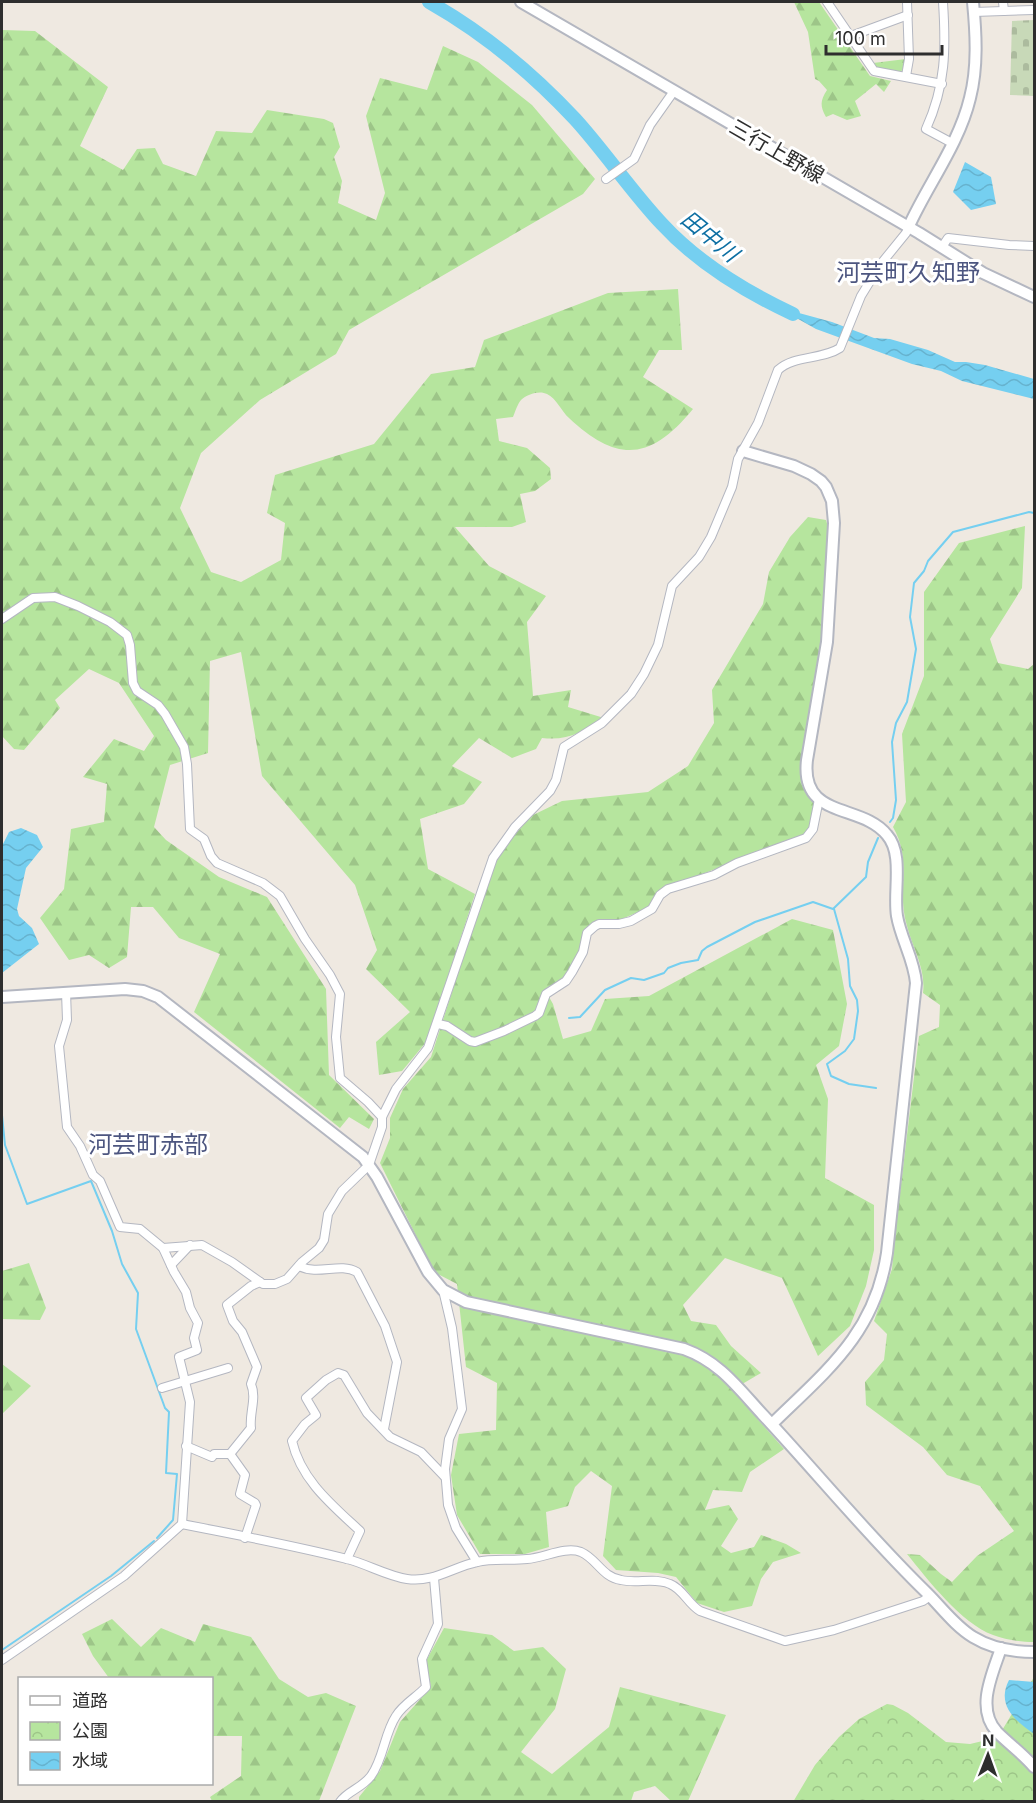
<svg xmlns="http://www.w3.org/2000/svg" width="1036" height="1803" font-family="Inter,'Noto Sans JP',sans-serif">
	<defs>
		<pattern id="forest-firs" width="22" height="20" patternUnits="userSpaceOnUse" patternTransform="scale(1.5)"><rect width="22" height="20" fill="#b6e59e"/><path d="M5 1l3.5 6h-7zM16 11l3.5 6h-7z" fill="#9dc588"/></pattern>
		<pattern id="cemetery-stones" width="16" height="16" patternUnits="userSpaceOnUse" patternTransform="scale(1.5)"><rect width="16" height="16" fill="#c8d9b8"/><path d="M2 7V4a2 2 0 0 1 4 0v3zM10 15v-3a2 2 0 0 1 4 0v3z" fill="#acbb9e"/></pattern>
		<pattern id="park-crowns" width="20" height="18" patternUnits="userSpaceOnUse" patternTransform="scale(1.5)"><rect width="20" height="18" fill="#b6e59e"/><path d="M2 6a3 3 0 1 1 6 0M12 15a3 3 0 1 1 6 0" fill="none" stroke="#9dc588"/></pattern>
		<pattern id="water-waves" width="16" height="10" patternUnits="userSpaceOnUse" patternTransform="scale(1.5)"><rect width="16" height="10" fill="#75cff0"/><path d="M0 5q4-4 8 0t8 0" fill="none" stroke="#66b2ce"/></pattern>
	</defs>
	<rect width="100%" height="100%" fill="#efe9e1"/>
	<!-- forest -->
	<g fill="url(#forest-firs)">
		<path d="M794,2H819L870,76L891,81L884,92L876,84L855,101L861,116L847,120L833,114L826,117C820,106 820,101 827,90L819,81L815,79L808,32Z"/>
		<path d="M2,30L35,31L108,87L80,146L123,170L137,149L155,148L163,164L196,176L216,131L252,133L267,110L324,119L333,123L340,147L334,157L342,181L338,203L376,220L385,193L366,116L380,78L427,90L443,46L478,62L532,105L595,179L583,194L349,330L336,354L260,400L201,453L180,508L211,572L241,582L281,560L285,523L267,513L275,475L374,444L431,374L475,367L484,340L608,293L678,289L682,350H659L643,377L693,409C651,460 618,464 569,418C562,412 556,398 547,394C540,390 527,394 521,400C518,403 515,412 513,417L496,419L499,441L527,448L550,468L551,479L535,491L520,494L526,522L512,527H455L489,566L546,596L527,622L533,696L571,690L568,707L604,718C583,732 568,741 542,738L536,749L512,758L479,738L452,766L482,782L464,804L420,819L428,869L475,894L427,1041L402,1071L379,1075L376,1042L410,1012L366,969L377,950L355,885L262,776L241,652L210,661L208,753L170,765L154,827L166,840L219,877L267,897L326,989L329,1075L374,1119L369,1129L349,1117L340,1128L194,1012L220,954L179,938L153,907H131L127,957L109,968L89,955L69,960L40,918L64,889L71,829L104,822L107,784L83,777L114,739L144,751L154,736L119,683L89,669L55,700L60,708L24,750L14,749L2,736Z"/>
		<path d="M808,517L826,520L830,534L824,644L801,758C801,779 804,787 816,804L812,826L805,835L668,887L650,907L617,921H598L565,979L545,990L553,1004L563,1039L591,1031L605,999L649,996L792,919L833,930L847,1004L839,1046L816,1065L828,1099L825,1178L874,1205V1250L866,1286L850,1326L818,1356L782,1278L725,1258L683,1305L691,1321L716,1325L731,1346L761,1373L732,1390L784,1449L750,1472L742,1492L713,1490L705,1510L729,1505L738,1519L721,1546L731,1553L754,1547L761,1535L786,1544L801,1553L773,1562L761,1579L752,1606L724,1612L697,1603L676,1577L658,1573L616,1570L603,1556L612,1486L591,1471L575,1487L568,1506L546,1512L549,1547L525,1554H480L457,1515L451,1475L459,1434L496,1430L497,1383L466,1367L457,1284L434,1272L380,1163L390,1138V1118L403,1089L431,1057L492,868L504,847L531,816L562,801L648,792L688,766L714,723L712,690L763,604L769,572L790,537Z"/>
		<path d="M1025,526L1022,588L990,639L998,663L1028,669L1034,664V1642C1021,1642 1006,1640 993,1635C961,1623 928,1580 907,1554L920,1555L941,1574L952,1582L977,1556L1014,1531L980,1486L947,1475L923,1447L866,1405L865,1382L884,1360L887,1334L874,1321L892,1269L895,1234L919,1036L939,1027L940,1005L923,993C926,969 913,949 907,926C896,890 913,862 893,827L906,802L902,734L924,676V592L959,543Z"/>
		<polygon points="29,1263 46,1308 40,1320 2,1319 2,1271"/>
		<polygon points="2,1345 2,1364 31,1386 2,1414"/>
		<polygon points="112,1619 141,1647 161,1628 195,1642 203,1624 251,1637 279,1679 308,1697 326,1693 356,1706 319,1801 212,1801 210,1797 241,1776 242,1736 212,1736 212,1678 109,1678 93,1656 82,1634"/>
		<polygon points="444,1628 492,1635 514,1651 543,1647 566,1669 555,1709 521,1752 552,1774 609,1727 620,1687 726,1715 688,1801 671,1801 655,1786 634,1792 631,1801 359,1802 359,1797 380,1771 400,1722 431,1687 426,1661"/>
	</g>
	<!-- cemetery -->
	<polygon fill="url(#cemetery-stones)" points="1034,20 1034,96 1010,95 1012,21"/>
	<!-- park -->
	<g fill="url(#park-crowns)">
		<polygon points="906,59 904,69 900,72 876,68 873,63"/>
		<polygon points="1034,1677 1034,1801 793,1802 815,1765 839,1737 859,1719 887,1704 893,1705 908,1713 946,1742 970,1744 991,1739 1001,1732"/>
	</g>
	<!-- water -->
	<g fill="url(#water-waves)">
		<polygon points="965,162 991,177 996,204 971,210 953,192"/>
		<polygon points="777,307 832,322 874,338 890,339 928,350 955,362 966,362 985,365 1034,379 1034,399 962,381 941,371 912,364 816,329"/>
		<polygon points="21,828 37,835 43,847 26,868 17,909 19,916 32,928 39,944 2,973 2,846 9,832"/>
		<path d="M1009,1680L1034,1682V1734C1015,1721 996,1705 1009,1680Z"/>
	</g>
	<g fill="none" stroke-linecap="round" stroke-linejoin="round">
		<!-- stream -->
		<g stroke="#75cff0" stroke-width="2">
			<polyline points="890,822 893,818 896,800 892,742 896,723 907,702 916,649 910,617 914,583 924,571 928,561 953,532 1029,512 1034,513"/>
			<polyline points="834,909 848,959 850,986 857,1000 858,1011 854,1039 845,1051 827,1064 831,1076 849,1084 876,1088"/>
			<polyline points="569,1018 580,1017 605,990 631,978 644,980 664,973 668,968 681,963 698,960 702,951 707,947 755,922 813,902 833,909 866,877 868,862 878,838"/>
			<polyline points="2,1070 2,1087"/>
			<polyline points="2,1115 5,1145 27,1204 91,1181 112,1231 122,1264 138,1293 136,1329 165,1408 169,1412 166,1473 177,1474 173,1520 157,1538"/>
			<polyline points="2,1650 111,1576 154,1541"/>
		</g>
		<!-- river -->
		<path stroke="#75cff0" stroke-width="14" d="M429,2C482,32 533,74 575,119C605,152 631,191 662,224C698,263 746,292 793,314"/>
		<defs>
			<g id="street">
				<polyline points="827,2 874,71 942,84"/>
				<path d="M943,2C946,49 946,85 926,129L952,143"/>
				<polyline points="1003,2 1004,11"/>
				<polyline points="974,12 1034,10"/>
				<polyline points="851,36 908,15"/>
				<polyline points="906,76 909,59 907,2"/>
				<polyline points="606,179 634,159 650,125 674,91"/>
				<polyline points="942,247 948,238 1009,245 1034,246"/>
				<polyline points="2,619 33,598 55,597 78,606 110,622 127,635 130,645 133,683 137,691 158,705 165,714 184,747 187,764 190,829 204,839 211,856 217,863 263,883 280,896 305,939 330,975 340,994 336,1037 340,1078 368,1102 382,1117"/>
				<polyline points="438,1024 447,1026 470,1041 475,1042 504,1031 535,1016 539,1013 546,994 566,981 572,972 583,952 587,933 595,926 599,924 619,924 631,921 652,909 660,895 668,889 714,875 737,863 806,838 813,829 819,799"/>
				<path d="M163,1248L202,1245L232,1262L263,1284H275L287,1279L302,1262L319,1248L324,1240L328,1214L342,1191L369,1165L382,1127V1117L396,1089L428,1048L493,858L515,827L550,791L556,780L564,747L602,723L631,694L644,674L658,645L672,586L699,557L711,537L732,487L738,459L758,423L778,370C794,355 822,360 840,348L861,296L880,265L906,233L909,226"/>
				<polyline points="171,1265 190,1245"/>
				<path d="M299,1266C319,1276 339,1262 357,1272L385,1326L397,1362L384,1429"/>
				<polyline points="443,1290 452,1328 462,1409 449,1439 445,1469 448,1505 456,1528 477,1562"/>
				<polyline points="162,1388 228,1368"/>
				<path d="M186,1446L212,1457L214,1454H230L251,1428C249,1414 257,1398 251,1384L257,1367L242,1332L233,1321L227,1305L251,1286L260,1282"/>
				<polyline points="230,1454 245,1475 240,1494 255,1503 256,1505 245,1538"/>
				<path d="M182,1524C237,1535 292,1545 347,1559C367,1564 387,1576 407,1579C433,1583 453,1567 477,1562C493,1558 511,1561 527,1559C544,1558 565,1546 581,1552C597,1559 602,1577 621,1580C637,1584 654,1577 670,1584C683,1589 688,1604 700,1611L785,1641L834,1630L923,1601L930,1596"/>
				<path d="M347,1559L360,1531C332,1505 301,1480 292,1441L305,1424L316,1415L306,1398L326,1380L338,1373L344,1375L367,1413L390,1437L421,1452L445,1477"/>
				<polyline points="2,1660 124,1576 182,1524 190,1402 179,1357 197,1350 194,1338 198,1323 190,1308 186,1292 174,1272 163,1248 140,1229 120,1227 100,1181 93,1175 80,1146 67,1127 59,1046 67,1020 66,992"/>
				<path d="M340,1802C347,1791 361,1789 371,1776C384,1758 384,1734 396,1716C403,1704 417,1697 426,1687L422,1659L438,1624L434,1578"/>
			</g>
			<g id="secondary">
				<polyline points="521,2 919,233 983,273 1034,297"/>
				<path d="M909,226C928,184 959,144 970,98C978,67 976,33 973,2"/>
				<path d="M743,451L794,466L811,474L821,481L826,487L832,501L834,523L827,642L807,760C800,820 862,803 887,835C904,854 893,892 897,916C901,939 914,959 916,983L887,1253C875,1334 826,1371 772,1424"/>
				<path d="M2,997L125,989L143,991L158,997L363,1157L377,1177L428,1272L443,1290L466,1302L684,1349C720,1362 738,1388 763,1415C818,1474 869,1537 927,1593C942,1608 955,1626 973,1637C991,1648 1014,1652 1034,1652"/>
				<path d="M1001,1648C993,1673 975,1708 997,1732C1009,1744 1023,1754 1034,1767"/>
			</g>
		</defs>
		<!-- street casing -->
		<use href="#street" stroke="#b4b7c1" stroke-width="10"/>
		<!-- secondary casing -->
		<use href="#secondary" stroke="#b4b7c1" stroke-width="14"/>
		<!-- street -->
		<use href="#street" stroke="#fff" stroke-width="8"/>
		<!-- secondary -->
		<use href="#secondary" stroke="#fff" stroke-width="10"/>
	</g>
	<g text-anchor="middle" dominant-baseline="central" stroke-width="6" stroke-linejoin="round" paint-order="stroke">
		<!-- street labels -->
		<g font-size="21" fill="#2e2e2e" stroke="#fff">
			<text transform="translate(777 151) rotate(30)">三行上野線</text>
		</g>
		<!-- water labels -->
		<g font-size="22" font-style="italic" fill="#0d6fa3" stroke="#fff">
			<text transform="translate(710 236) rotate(39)">田中川</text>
		</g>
		<!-- quarter labels -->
		<g font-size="24" fill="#4d5680" stroke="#fff">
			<text x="908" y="272">河芸町久知野</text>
			<text x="148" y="1144">河芸町赤部</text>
		</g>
	</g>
	<!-- border -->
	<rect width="1036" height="1803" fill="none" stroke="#2e2e2e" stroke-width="6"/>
	<!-- legend -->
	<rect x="18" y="1677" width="195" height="108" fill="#ffffff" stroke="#ababab" stroke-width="1.5"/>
	<rect x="30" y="1696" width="30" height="9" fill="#ffffff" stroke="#ababab" stroke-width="1.5"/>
	<text x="72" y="1707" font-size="18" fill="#2e2e2e">道路</text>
	<rect x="30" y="1722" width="30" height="18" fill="url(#park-crowns)" stroke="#ababab" stroke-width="1.5"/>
	<text x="72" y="1737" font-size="18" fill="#2e2e2e">公園</text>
	<rect x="30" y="1752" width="30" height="18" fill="url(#water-waves)" stroke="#ababab" stroke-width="1.5"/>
	<text x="72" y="1767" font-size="18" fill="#2e2e2e">水域</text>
	<!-- north arrow -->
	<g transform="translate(988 1755) rotate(1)" stroke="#ffffff" stroke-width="4.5" paint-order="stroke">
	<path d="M0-4.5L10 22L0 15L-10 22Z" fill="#2e2e2e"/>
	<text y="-9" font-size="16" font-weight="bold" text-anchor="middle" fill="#2e2e2e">N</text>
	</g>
	<!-- scale -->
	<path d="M826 45v9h116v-9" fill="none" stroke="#2e2e2e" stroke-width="3"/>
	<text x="835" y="45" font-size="18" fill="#2e2e2e" stroke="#ffffff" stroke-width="4.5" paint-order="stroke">100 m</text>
</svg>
